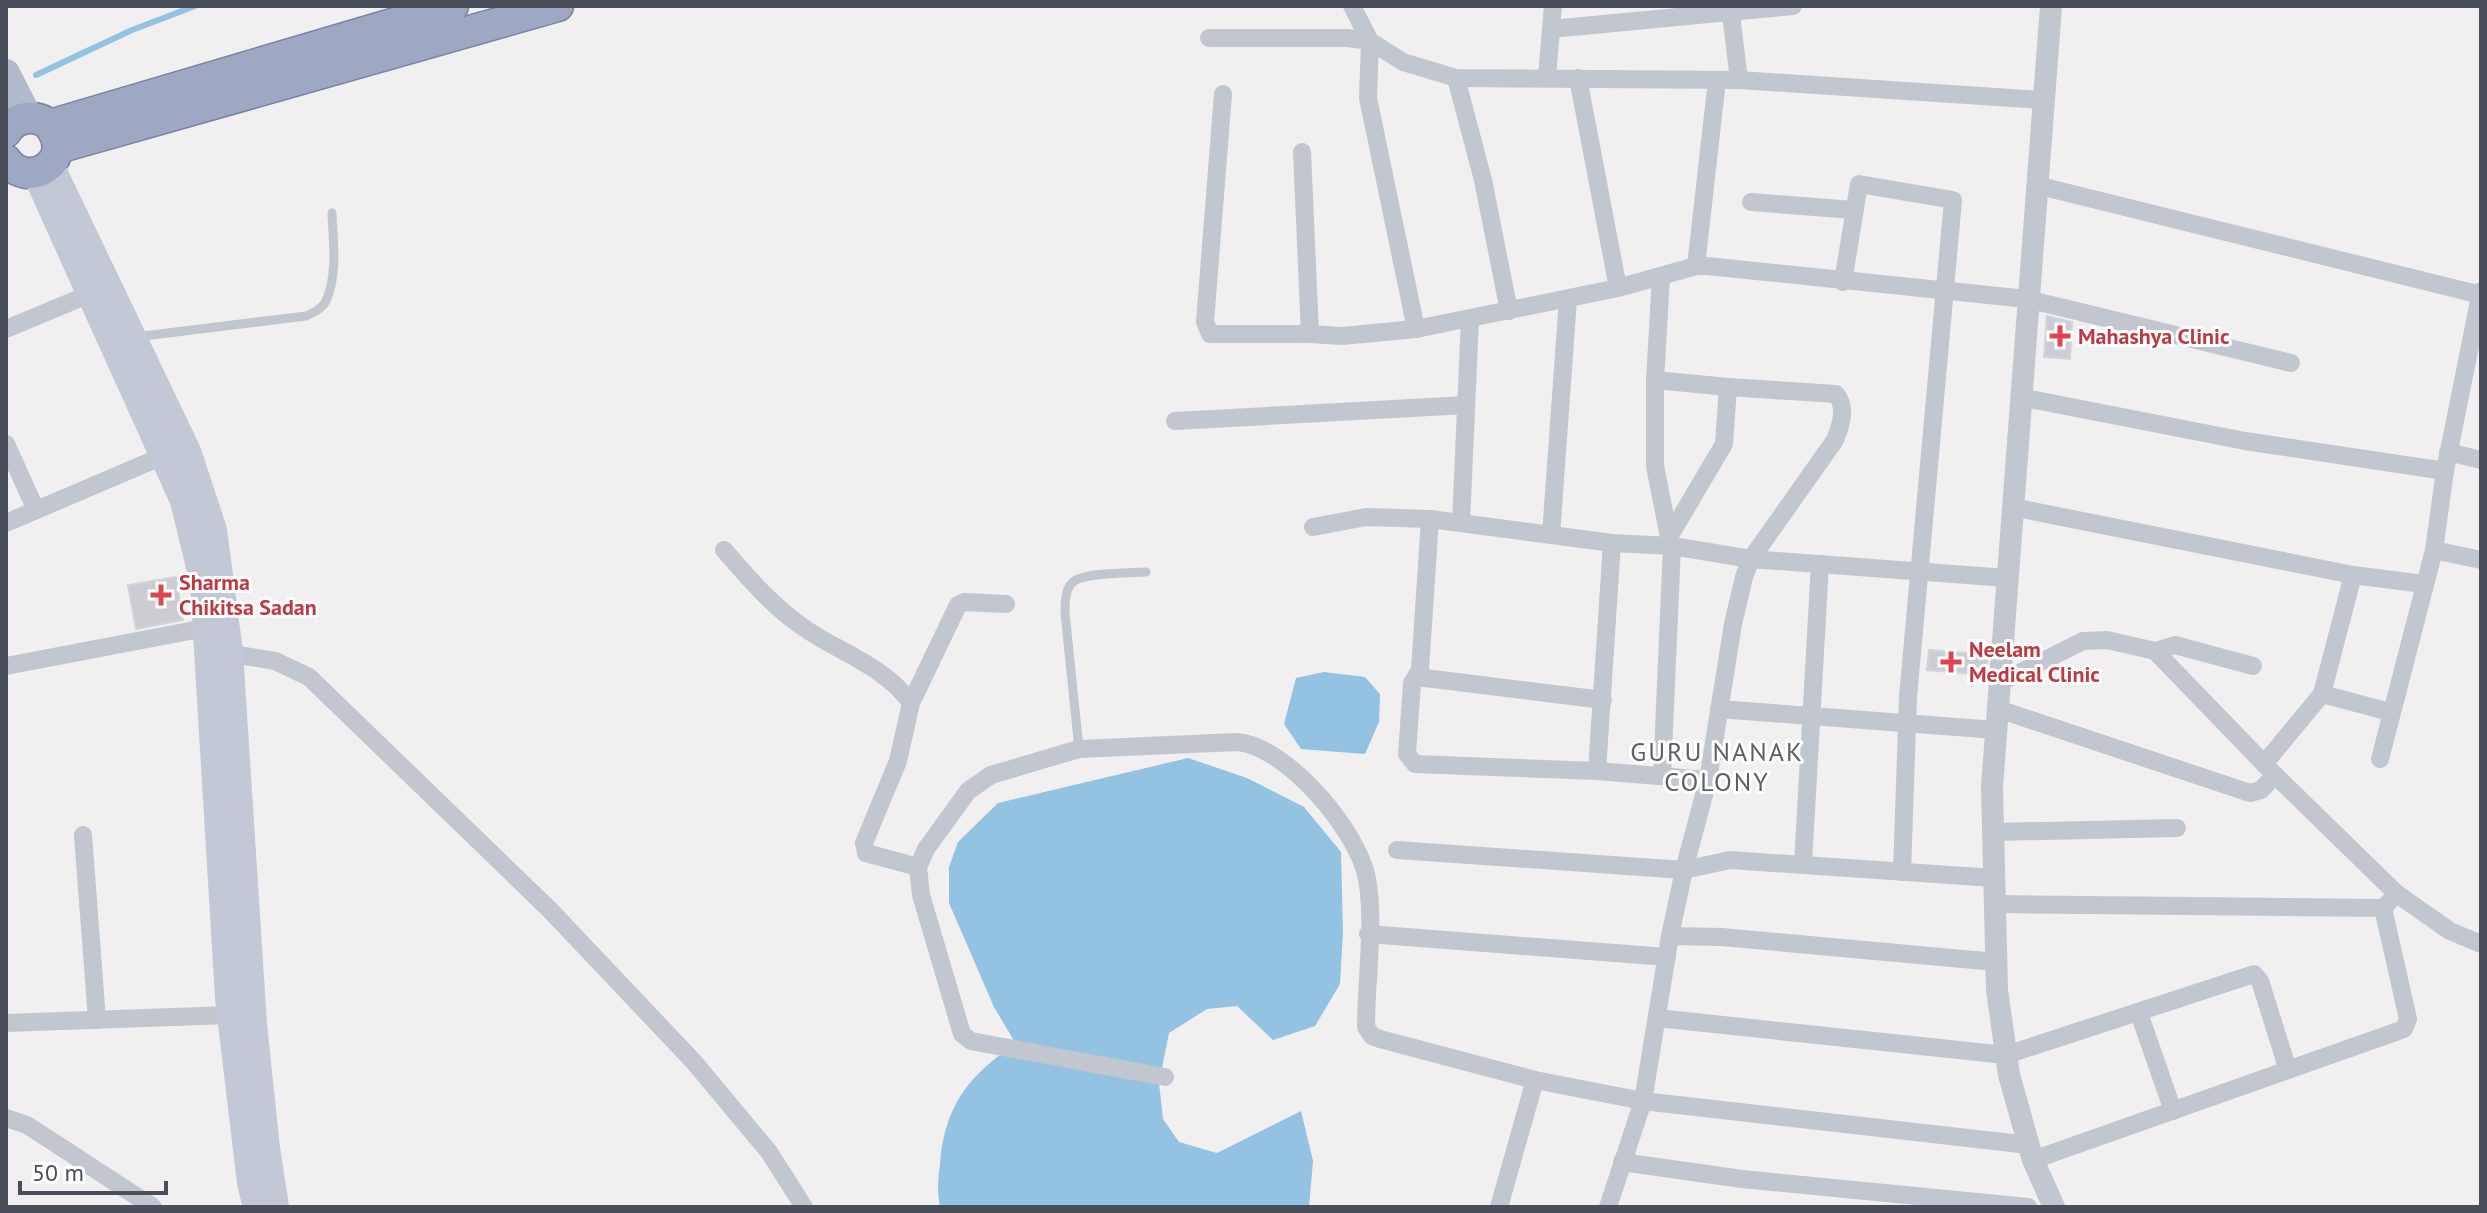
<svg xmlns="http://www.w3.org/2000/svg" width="2487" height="1213" font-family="'PT Sans',sans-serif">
	<rect width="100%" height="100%" fill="#f1efef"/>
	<!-- water -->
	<g fill="#93c2e3">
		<polygon points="1324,672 1365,677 1380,694 1379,722 1365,754 1301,749 1284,724 1296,678"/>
		<path d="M1188,758L1247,778L1304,807L1341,852L1343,933L1340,984L1315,1026L1273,1040L1237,1006L1207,1009L1169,1033L1159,1083L1163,1119L1179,1142L1217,1153L1301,1111L1313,1161L1309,1207H940C937,1192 938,1179 940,1164C944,1107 969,1074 1016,1044L994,1007L949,903V867L958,842L998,803Z"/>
	</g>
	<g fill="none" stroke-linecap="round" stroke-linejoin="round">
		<!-- stream -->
		<polyline stroke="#93c2e3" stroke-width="6" points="36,75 132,30 195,6"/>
	</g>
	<!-- building -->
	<g fill="#cccdd3" stroke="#d3d4da" stroke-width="2">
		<polygon points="2047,316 2072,322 2070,359 2044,357"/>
		<polygon points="176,577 183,620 136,629 128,585"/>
		<polygon points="1929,650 1988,655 1986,675 1927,670"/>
	</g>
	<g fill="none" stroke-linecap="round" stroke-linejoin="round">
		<defs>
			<g id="trunk">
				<polyline points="50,125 453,6"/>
				<path d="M6,132C12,122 21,117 33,118C42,119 49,123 53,131C72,163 27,190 6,160"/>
				<polyline points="58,148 558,6"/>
			</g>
		</defs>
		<!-- trunk casing -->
		<use href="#trunk" stroke="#7783a4" stroke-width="33"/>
		<!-- service -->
		<g stroke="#c1c6cf" stroke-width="9">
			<path d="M135,337L306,316C314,312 322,309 326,301C338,275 333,240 332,213"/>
			<path d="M1079,749L1065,613C1065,603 1065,590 1072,583C1081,572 1131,573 1146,572"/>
		</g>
		<!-- minor -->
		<g stroke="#c1c6cf" stroke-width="18">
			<polyline points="1352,6 1370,41 1403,62 1456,78 1739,80 2042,100"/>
			<polyline points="1730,6 1739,80"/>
			<polyline points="1551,29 1793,6"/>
			<polyline points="1209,38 1347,38 1370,41 1368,98 1416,329"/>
			<polyline points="1547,77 1553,6"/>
			<polyline points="1456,78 1483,180 1509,311"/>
			<polyline points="1578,78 1618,288"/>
			<polyline points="1223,94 1205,322 1210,334 1310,334 1342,336 1416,329 1618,288 1696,266 1707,266 2027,299 2291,363"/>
			<polyline points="1302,152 1310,334"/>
			<polyline points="2036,185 2481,295"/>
			<polyline points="1751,202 1853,210"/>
			<polyline points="1696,266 1717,80"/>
			<polyline points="1661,277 1655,380 1728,387"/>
			<polyline points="1843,282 1859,184 1953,200 1908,697 1902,872"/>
			<polyline points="6,329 90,294"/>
			<polyline points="1655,380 1655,466 1669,537"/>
			<polyline points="2020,397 2245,441 2445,471"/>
			<polyline points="1175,421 1466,405"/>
			<polyline points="6,444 36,510"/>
			<polyline points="2448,452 2481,460"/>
			<polyline points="2012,507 2353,575 2424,584"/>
			<polyline points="1430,519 1420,670 1412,683 1407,754 1415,764 1597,771 1708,780"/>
			<polyline points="6,523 163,456"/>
			<polyline points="1461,523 1470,319"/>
			<polyline points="1313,527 1366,517 1430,519 1612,543 1672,546 1751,559 2007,578"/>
			<polyline points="1551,535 1568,299"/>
			<path d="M724,550C748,577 770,604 800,625C837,652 884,665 911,703"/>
			<polyline points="2434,550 2481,560"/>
			<polyline points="2155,651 2175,645 2253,666"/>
			<polyline points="221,652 275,661 309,677 550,910 694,1062 769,1152 804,1207"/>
			<polyline points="6,666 216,626"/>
			<polyline points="1417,677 1603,700"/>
			<polyline points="1999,683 2083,641 2107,640 2155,651 2275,775 2397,894 2450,931 2481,944"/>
			<polyline points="2322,694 2390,712"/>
			<polyline points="1719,709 1996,730"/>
			<polyline points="1998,709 2250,793 2261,790 2275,775"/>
			<polyline points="2380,759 2434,550 2445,471 2481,291"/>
			<polyline points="2264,764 2322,694 2353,575"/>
			<polyline points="1597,771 1612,543"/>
			<polyline points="1993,832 2177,828"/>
			<polyline points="83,835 97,1020"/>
			<polyline points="1397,850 1684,870 1730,860 1994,878"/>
			<polyline points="1803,864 1820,564"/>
			<polyline points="918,867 866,853 864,843 898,761 911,703 958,605 964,602 1006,604"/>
			<polyline points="1995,904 2383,908 2389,902"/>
			<polyline points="1368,934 1667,957"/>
			<polyline points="1670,936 1722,937 1996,962"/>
			<polyline points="2139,1013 2173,1111"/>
			<polyline points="1657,1018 2006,1055 2254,974 2260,981 2288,1070"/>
			<polyline points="6,1023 230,1015"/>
			<path d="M1165,1077L971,1041L962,1034L921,895L918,867L926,849L968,791L991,775L1079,749L1237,742C1287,746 1359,832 1367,879C1375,921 1366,982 1366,1027L1372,1036L1380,1039L1535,1080L1643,1101L2029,1145"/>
			<polyline points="6,1118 27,1125 153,1207"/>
			<polyline points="2033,1160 2404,1029 2408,1019 2383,908"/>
			<polyline points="1622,1162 1742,1179 2028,1207"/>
			<polyline points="1499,1207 1535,1080"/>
			<path d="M1608,1207L1643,1101L1670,936L1684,870L1708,780L1733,624L1744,577L1751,559L1835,440C1841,425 1847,407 1836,394L1728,387L1724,444L1669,537L1672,546L1662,775"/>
		</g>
		<!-- tertiary -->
		<polyline stroke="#c1c6cf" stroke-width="22" points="2051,6 1992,787 1997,990 2009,1075 2033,1160 2054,1207"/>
		<!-- secondary -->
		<g stroke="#c3c8d6" stroke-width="26">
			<polyline points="51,165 188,451 214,530 230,652 254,1024 267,1148 276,1207"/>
			<polyline points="35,173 183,501 203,583 228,998 250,1183 256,1207"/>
		</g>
		<!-- primary -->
		<polyline stroke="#b1b9cb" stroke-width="28" points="6,73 29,118"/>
		<!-- trunk -->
		<use href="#trunk" stroke="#9ea8c2" stroke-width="30"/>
	</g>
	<!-- markers -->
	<g fill="#e0444e" stroke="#fff" stroke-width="3">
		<path d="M2056 324h8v8h8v8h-8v8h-8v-8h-8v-8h8z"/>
		<path d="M157 583h8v8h8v8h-8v8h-8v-8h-8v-8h8z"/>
		<path d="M1947 650h8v8h8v8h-8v8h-8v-8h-8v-8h8z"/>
	</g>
	<g text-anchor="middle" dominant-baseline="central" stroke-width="6" stroke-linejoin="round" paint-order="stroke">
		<!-- health labels -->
		<g font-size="22" font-weight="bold" fill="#be3a42" stroke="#fff" text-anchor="start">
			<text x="2078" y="336">Mahashya Clinic</text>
			<text x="179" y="582">Sharma<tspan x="179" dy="25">Chikitsa Sadan</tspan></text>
			<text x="1969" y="649">Neelam<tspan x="1969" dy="25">Medical Clinic</tspan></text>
		</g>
		<!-- quarter labels -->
		<g font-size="26" letter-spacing="2" fill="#5c5e63" stroke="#fff">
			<text x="1717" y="751">GURU NANAK<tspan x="1717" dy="30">COLONY</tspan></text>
		</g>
	</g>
	<!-- border -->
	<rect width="2487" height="1213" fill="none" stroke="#494e5a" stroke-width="16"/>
	<!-- scale -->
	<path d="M20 1181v12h146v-12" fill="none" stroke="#494e5a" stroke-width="4"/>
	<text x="32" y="1181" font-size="24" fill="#494e5a" stroke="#ffffff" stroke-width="6" paint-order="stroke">50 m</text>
</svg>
